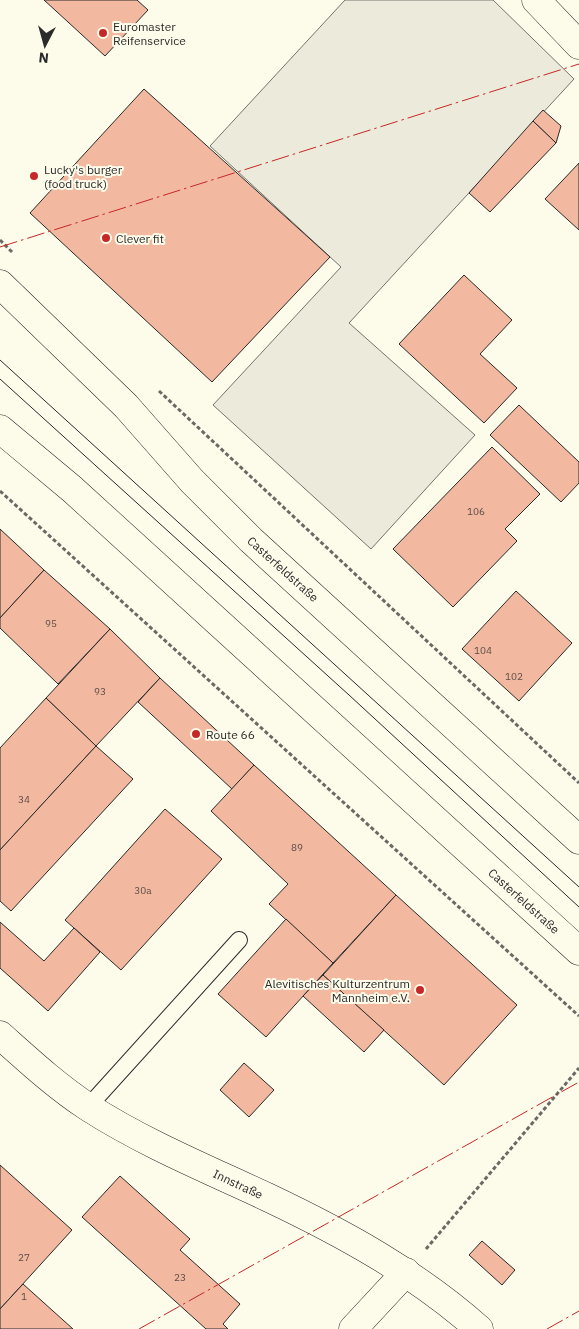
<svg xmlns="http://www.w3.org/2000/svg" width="579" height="1329" font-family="'IBM Plex Sans',sans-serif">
	<rect width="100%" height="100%" fill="#fdfbea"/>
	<!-- parking -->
	<polygon fill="#eceadb" stroke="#74746e" points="345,0 493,0 574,79 349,323 475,435 371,549 213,405 341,267 210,146"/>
	<!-- building -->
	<g fill="#f2b8a0" stroke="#2b2b2b">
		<polygon points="44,0 137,0 148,10 105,56"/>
		<polygon points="144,89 330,257 212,382 30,213"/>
		<polygon points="543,110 561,126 556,143 533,121"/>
		<polygon points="533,121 556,143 490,212 469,193"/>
		<polygon points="579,163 579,230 545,199"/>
		<polygon points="464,275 512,320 480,354 517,388 484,423 399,344"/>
		<polygon points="519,405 579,462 579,483 561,502 490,435"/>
		<polygon points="492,447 540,494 505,529 517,541 453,607 393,549"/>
		<polygon points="0,529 44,570 0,618"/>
		<polygon points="44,570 110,629 58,684 0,628 0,618"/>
		<polygon points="516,591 572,643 519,701 462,649"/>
		<polygon points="110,629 160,678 96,746 46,698"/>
		<polygon points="160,678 254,765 232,789 138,702"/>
		<polygon points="46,698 96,746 0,850 0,748"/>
		<polygon points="96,746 133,779 11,911 0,901 0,850"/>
		<polygon points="254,765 396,895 333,963 269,904 288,884 211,811"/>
		<polygon points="165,809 222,859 121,970 65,920"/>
		<polygon points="396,895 517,1005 444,1085 323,975"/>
		<polygon points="286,919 333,963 266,1037 218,994"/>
		<polygon points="0,922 44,961 74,928 100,952 48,1011 0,968"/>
		<polygon points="323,975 384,1030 364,1052 303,996"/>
		<polygon points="244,1063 274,1090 249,1117 220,1090"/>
		<polygon points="0,1165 72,1230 0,1309"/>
		<polygon points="120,1176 190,1239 180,1250 240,1304 223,1324 228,1329 206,1329 82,1217"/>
		<polygon points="482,1241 515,1270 502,1285 469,1255"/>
		<polygon points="23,1284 73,1329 0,1329 0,1309"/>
	</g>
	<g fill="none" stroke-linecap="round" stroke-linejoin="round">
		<defs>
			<polyline id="service" points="88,1107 239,940"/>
			<g id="minor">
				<polyline points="536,0 579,45"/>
				<path d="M0,1035C28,1060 56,1086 88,1107C144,1143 207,1169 267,1197C343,1233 416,1273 479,1329"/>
				<polyline points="353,1329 406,1272"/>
			</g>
			<g id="primary">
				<polyline points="0,284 126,406 192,481 251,540 579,840"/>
				<polyline points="0,429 72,489 579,951"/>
			</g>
		</defs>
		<!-- service casing -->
		<use href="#service" stroke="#2b2b2b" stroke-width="18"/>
		<!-- minor casing -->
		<use href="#minor" stroke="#2b2b2b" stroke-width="29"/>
		<!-- primary casing -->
		<use href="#primary" stroke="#2b2b2b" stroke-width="29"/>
		<!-- path -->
		<g stroke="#6a6964" stroke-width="3" stroke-dasharray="4 2.5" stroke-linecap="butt">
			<polyline points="0,240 13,253"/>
			<polyline points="159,391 579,783"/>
			<polyline points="0,491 579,1016"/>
			<polyline points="426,1249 579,1068"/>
		</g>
		<!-- service -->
		<use href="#service" stroke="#fdfbea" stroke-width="16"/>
		<!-- minor -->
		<use href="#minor" stroke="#fdfbea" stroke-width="28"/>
		<!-- primary -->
		<use href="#primary" stroke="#fdfbea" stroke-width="28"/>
		<!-- tram -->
		<g stroke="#2b2b2b" stroke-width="1">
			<polyline points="0,360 579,887"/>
			<polyline points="0,379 349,695 579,907"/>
		</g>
		<!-- power -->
		<g stroke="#c62828" stroke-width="1" stroke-dasharray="18 4 2.5 4" stroke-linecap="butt">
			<polyline points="0,247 579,64"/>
			<polyline points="139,1329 579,1082"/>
			<polyline points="547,1329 579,1311"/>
		</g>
	</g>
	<!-- markers -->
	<g fill="#c62828" stroke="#fdfbea" stroke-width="2">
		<circle cx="103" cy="33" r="5"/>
		<circle cx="34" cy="176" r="5"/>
		<circle cx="106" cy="238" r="5"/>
		<circle cx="196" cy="734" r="5"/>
		<circle cx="420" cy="990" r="5"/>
	</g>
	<g text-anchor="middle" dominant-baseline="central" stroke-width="4" stroke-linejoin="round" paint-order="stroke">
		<!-- number labels -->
		<g font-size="10" fill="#5d4e48">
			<text x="476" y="511">106</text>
			<text x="51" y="623">95</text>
			<text x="483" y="650">104</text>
			<text x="514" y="676">102</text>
			<text x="100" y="691">93</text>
			<text x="24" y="799">34</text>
			<text x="297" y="847">89</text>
			<text x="143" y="890">30a</text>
			<text x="24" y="1257">27</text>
			<text x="180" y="1277">23</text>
			<text x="24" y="1296">1</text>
		</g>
		<!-- poi labels -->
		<g font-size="12" fill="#2b2b2b" stroke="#fdfbea" text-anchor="start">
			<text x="113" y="26">Euromaster<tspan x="113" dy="14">Reifenservice</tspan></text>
			<text x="44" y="169">Lucky's burger<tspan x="44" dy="14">(food truck)</tspan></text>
			<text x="116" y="238">Clever fit</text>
			<text x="206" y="734">Route 66</text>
			<text x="410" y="983" text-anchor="end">Alevitisches Kulturzentrum<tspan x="410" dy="14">Mannheim e.V.</tspan></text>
		</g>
		<!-- street labels -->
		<g font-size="12" fill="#2b2b2b" stroke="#fdfbea">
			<text transform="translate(283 569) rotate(42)">Casterfeldstraße</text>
			<text transform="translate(524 901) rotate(42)">Casterfeldstraße</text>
			<text transform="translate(238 1184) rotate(25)">Innstraße</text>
		</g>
	</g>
	<!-- north arrow -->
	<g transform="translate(45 45) rotate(186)" stroke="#fdfbea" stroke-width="4" paint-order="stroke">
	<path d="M0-4L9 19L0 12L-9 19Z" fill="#2b2b2b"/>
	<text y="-8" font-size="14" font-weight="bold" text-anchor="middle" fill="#2b2b2b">N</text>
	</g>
</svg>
